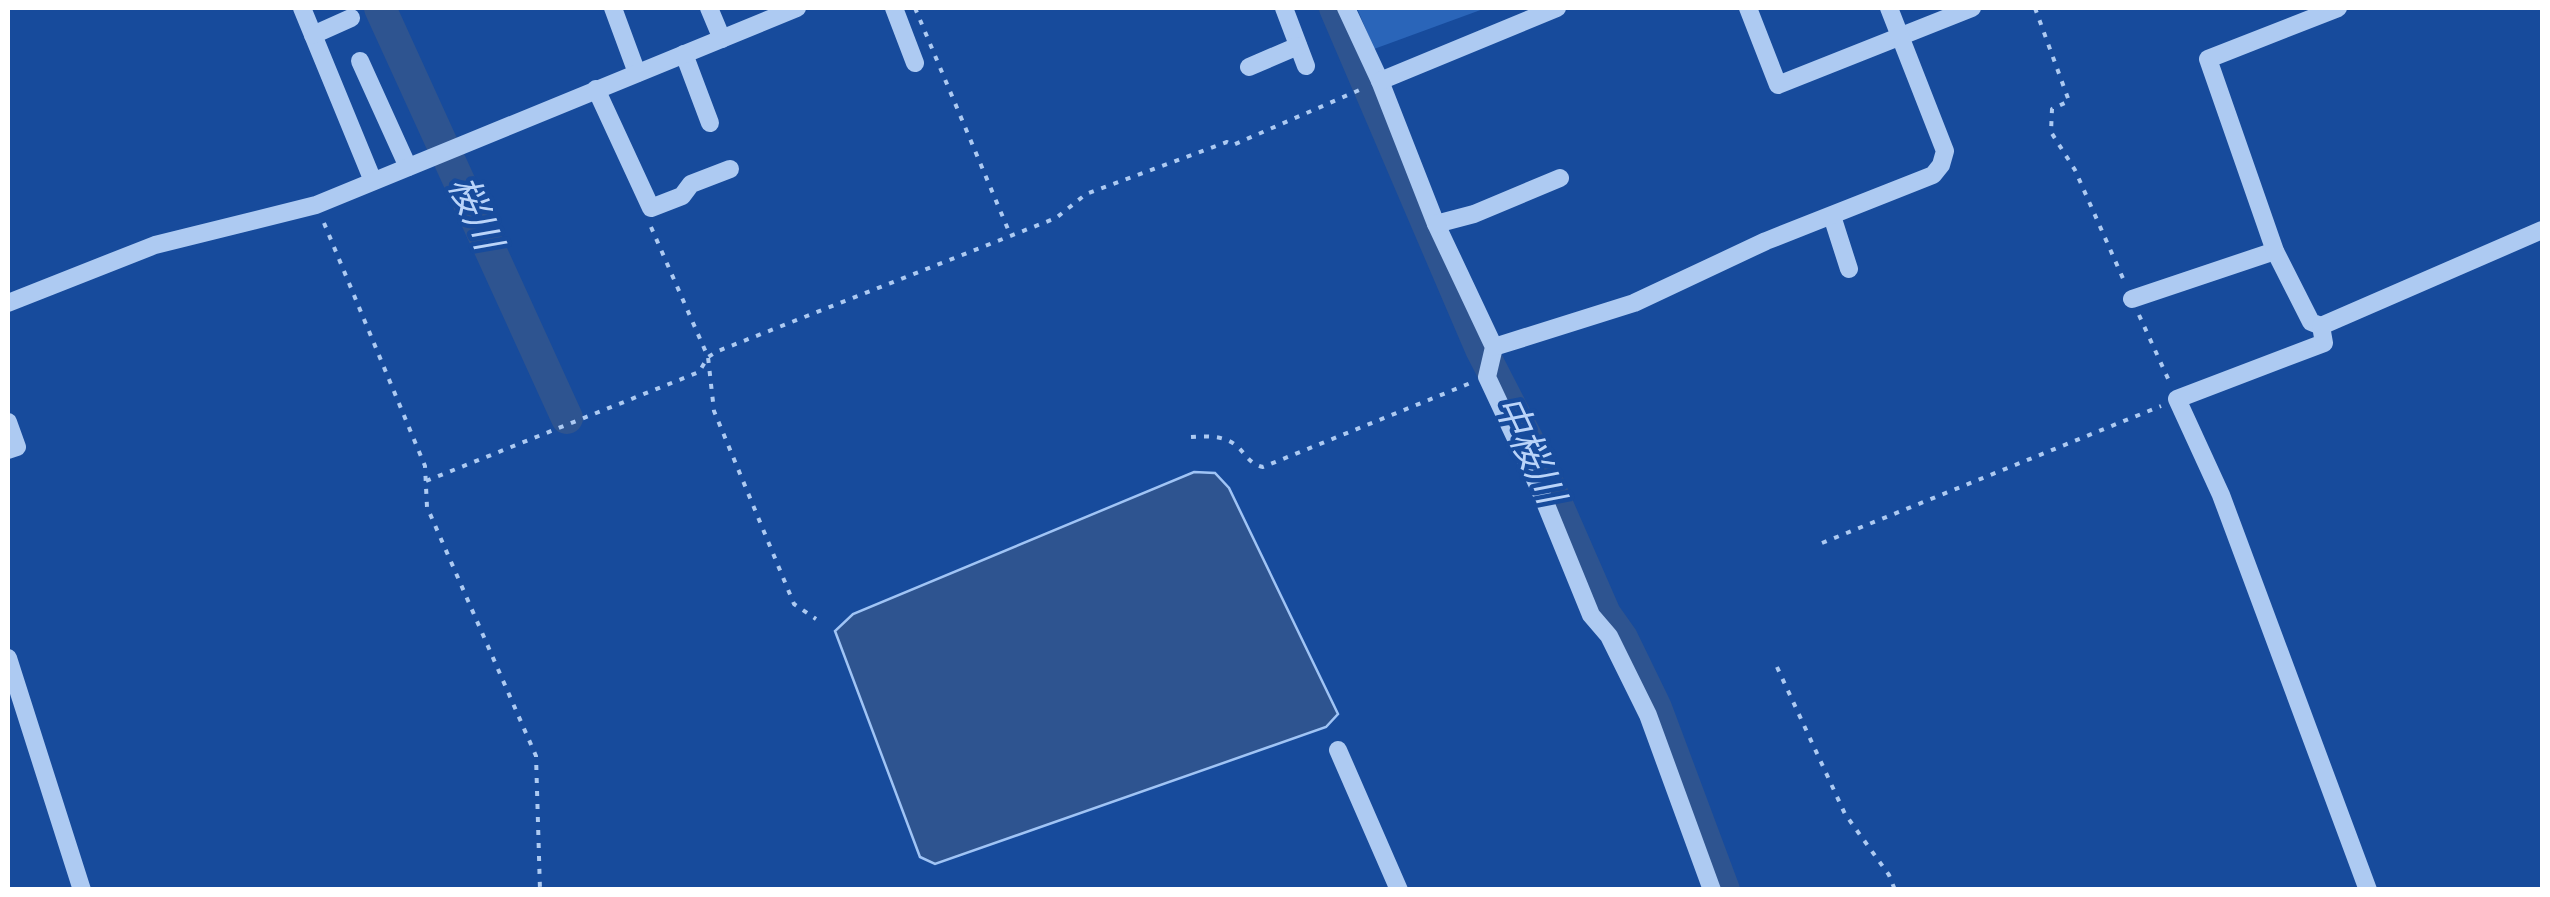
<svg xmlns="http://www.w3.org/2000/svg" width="2550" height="897" font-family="'Sofia Sans Condensed','Noto Sans JP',sans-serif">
	<rect width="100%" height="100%" fill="#174b9c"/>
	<!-- green -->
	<polygon fill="#2a65b9" points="1357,8 1486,8 1374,49"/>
	<!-- water -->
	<polygon fill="#2e5490" stroke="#a0c4f5" stroke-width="2.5" points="1194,472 1215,473 1229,488 1338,714 1326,727 935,864 920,857 835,631 853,614"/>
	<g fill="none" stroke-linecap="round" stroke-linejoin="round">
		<!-- river -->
		<g stroke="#2e5490" stroke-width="32">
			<polyline points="380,8 567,418"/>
			<polyline points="1335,8 1481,349 1536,456 1605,614 1622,638 1656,708 1724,890"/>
		</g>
		<!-- path -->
		<g stroke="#adcaf2" stroke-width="4" stroke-dasharray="5 8" stroke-linecap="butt">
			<polyline points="915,8 1010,234"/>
			<polyline points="2035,8 2069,101 2052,109 2051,132 2075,170 2125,283"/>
			<polyline points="324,223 425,466 427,507 536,756 540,890"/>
			<polyline points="651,227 708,357 714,411 794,604 816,619"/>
			<polyline points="2139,315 2170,383"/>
			<path d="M1191,437C1207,436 1225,435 1238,447C1247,456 1250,464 1263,467L1473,382"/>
			<polyline points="426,481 699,372 708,357 718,351 1056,218 1086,194 1227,142 1233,145 1364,88"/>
			<polyline points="1822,543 2161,406"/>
			<polyline points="1777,667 1845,814 1889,875 1895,890"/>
		</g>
		<!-- minor -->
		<g stroke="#adcaf2" stroke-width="18">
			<polyline points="302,8 373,181"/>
			<polyline points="613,8 637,73"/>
			<polyline points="709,8 722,39"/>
			<polyline points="894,8 915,63"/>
			<polyline points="1284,8 1306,66"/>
			<polyline points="1346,8 1380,81 1436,224 1494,347 1487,377 1540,490 1591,615 1609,636 1648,715 1712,890"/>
			<polyline points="1748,8 1778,85 1972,8"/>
			<polyline points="313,35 351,18"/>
			<polyline points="684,54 710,123"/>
			<polyline points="360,61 408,167"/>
			<polyline points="1249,67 1298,46"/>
			<polyline points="1380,81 1557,8"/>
			<polyline points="596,89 651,208 682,196 691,184 730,169"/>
			<polyline points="1832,216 1849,269"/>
			<polyline points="1436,224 1474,214 1560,178"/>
			<polyline points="2132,299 2275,251"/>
			<polyline points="8,303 155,245 316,205 797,8"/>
			<polyline points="2321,326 2311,322 2275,251 2208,59 2338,8"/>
			<polyline points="1494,347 1634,303 1766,241 1933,175 1941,165 1945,151 1889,8"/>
			<polyline points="8,422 17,447 8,450"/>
			<polyline points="8,658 82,890"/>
			<polyline points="1338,750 1399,890"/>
			<polyline points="2368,890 2221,495 2177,399 2324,343 2321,326 2542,230"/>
		</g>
	</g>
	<g text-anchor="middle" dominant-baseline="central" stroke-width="9" stroke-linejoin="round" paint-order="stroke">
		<!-- water labels -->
		<g font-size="38" font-style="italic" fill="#bad4f9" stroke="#174b9c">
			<text transform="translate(474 213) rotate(66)">桜川</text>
			<text transform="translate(1528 450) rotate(65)">中桜川</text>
		</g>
	</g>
	<!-- border -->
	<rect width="2550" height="897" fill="none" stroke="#ffffff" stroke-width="20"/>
</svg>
